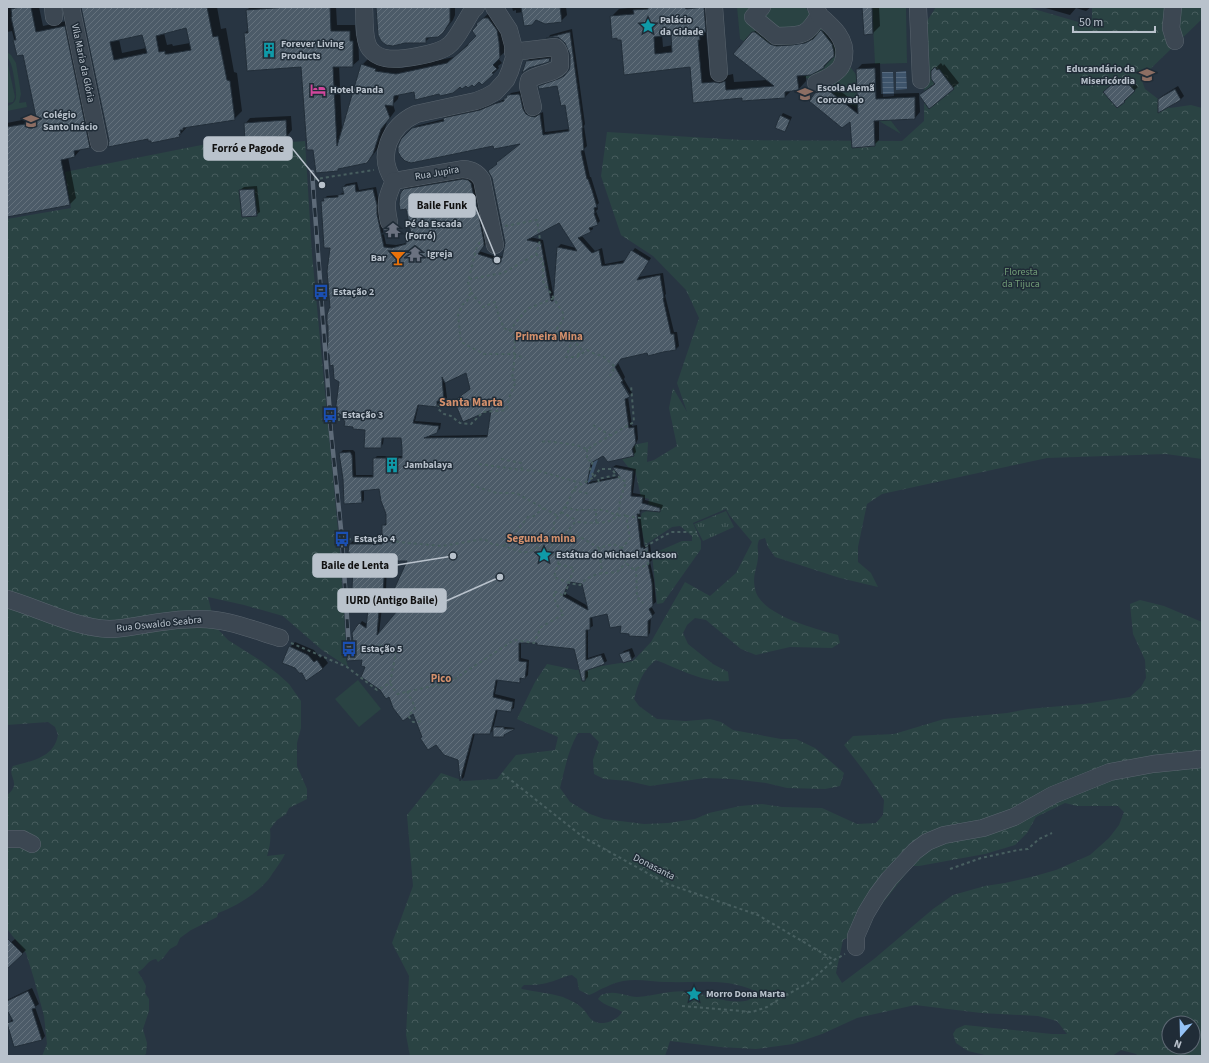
<svg xmlns="http://www.w3.org/2000/svg" width="1209" height="1063" font-family="'Source Sans 3',sans-serif">
	<defs>
		<pattern id="grass-tufts" width="24" height="20" patternUnits="userSpaceOnUse"><rect width="24" height="20" fill="#2a4343"/><path d="M3 7l-1-3M5 7V3M7 7l1-3M15 17l-1-3M17 17v-4M19 17l1-3" fill="none" stroke="#475c5d"/></pattern>
		<pattern id="forest-crowns" width="20" height="18" patternUnits="userSpaceOnUse"><rect width="20" height="18" fill="#2a4343"/><path d="M2 6a3 3 0 1 1 6 0M12 15a3 3 0 1 1 6 0" fill="none" stroke="#475c5d"/></pattern>
		<pattern id="water-rules" width="6" height="5" patternUnits="userSpaceOnUse"><rect width="6" height="5" fill="#3e546b"/><path d="M0 2.5h6" fill="none" stroke="#586b7f"/></pattern>
		<pattern id="building-hatch" width="6" height="6" patternUnits="userSpaceOnUse"><rect width="6" height="6" fill="#4c5b68"/><path d="M-1 1l2-2M0 6l6-6M5 7l2-2" fill="none" stroke="#64717c"/></pattern>
	</defs>
	<rect width="100%" height="100%" fill="#283542"/>
	<!-- grass -->
	<polygon fill="url(#grass-tufts)" points="726,511 734,527 703,541 694,524"/>
	<!-- forest -->
	<g fill="url(#forest-crowns)" fill-rule="evenodd">
		<path d="M936,7H1027L1092,26V7H1202V19L1141,78L1145,89L1170,108L1191,105L1202,108V459L1166,454L1047,458L882,494L867,504L858,547V562L871,573L878,587L840,578L775,557L768,547L765,538L759,540C756,548 759,550 758,558C757,569 752,576 755,589C760,615 816,629 838,635L840,643L832,648L790,647L756,655L741,649L706,620L695,618L687,625L683,633L688,644L713,664L728,672L729,681C706,684 677,668 656,660C642,671 639,682 634,699L639,706L657,719L686,721L710,719L721,722L733,730L781,739H796L815,748L844,773L840,786L825,789L787,788L766,783L732,779L705,778L650,786L628,781L604,779L594,774L593,760L599,742L590,733H578C568,750 565,768 560,788L570,802L590,814L604,819L644,824L668,823L695,819L709,813L740,806L762,804L782,807L822,808L857,824L876,823L883,815L884,800L867,775L844,745L853,736L894,734L944,719L1007,713L1028,709L1084,704L1130,697L1141,687L1146,678L1145,660L1133,634L1130,604L1140,600L1164,606L1202,622V1056H1138L1136,1054L1121,1050L1112,1056H989L968,1051L956,1043L953,1034L956,1029L965,1025L1052,1034H1067L1057,1021L1038,1016L981,1013L915,1005L857,1018L822,1034L793,1044L756,1049L720,1047L670,1041L665,1056H410L406,1035L409,976L392,943L413,886L407,815L441,773L464,781L497,779L516,755L555,750L558,737L517,719L535,682L547,664L576,670L633,661L651,642L685,582L710,596L736,573L752,542L730,516L726,509L693,523L701,541V549L663,603L657,604L652,554L682,541H692V536L680,526L672,527L645,545L640,521L642,513L647,511L649,499L641,497L635,470L628,467L622,459L634,456L633,445L648,442L647,462L654,460L677,446L669,408L673,388L687,412L677,383L699,318L686,290L653,256L621,235L601,176L607,132L742,140L902,141L924,121L925,24ZM1065,803L1077,806H1118L1124,812L1119,825L1109,838L1090,855L1056,870L1035,876L1005,883L985,886L953,895L933,909L874,959L842,983L836,973L843,940L860,932L912,866H919L985,854L1015,845L1027,833L1036,817ZM572,975L577,979L579,990L589,995C595,993 600,989 606,987C611,984 618,982 623,981C638,978 652,982 667,982C696,983 727,978 755,991L749,1000C730,1005 711,996 692,992C672,989 656,996 637,997C628,997 619,992 610,993C607,993 604,994 601,995L598,999C606,1007 613,1006 622,1012C617,1021 601,1027 592,1020C588,1017 586,1011 582,1008C577,1003 569,1000 563,997C550,993 536,992 522,989L521,988L524,985C533,985 541,985 550,982C558,980 564,976 572,975ZM1169,1023H1193V1047H1169Z"/>
		<path d="M237,138L238,146L305,141L312,254L339,541L346,644V660L348,667L322,650L283,616L244,605L208,597L215,626L228,640L261,661L278,674L289,684L301,701V728L297,743V766L307,789V799L289,808L286,814L277,820L270,829C271,839 270,847 267,856L285,854C282,860 279,864 275,870C272,873 271,877 268,880C256,894 235,907 218,913L217,917L191,930L180,938L177,945L170,949L163,958L158,962L156,959C147,960 146,968 138,972L143,980L146,986L145,993L149,999V1011L143,1029L147,1043L146,1054L143,1056H42L47,1044L44,1016L34,979L26,953L7,929V795C23,783 6,776 13,766C31,761 54,758 58,735L55,727L48,722L7,725V219L71,208L65,172Z"/>
	</g>
	<!-- pitch -->
	<g fill="#2a4343">
		<polygon points="737,7 805,7 901,134 740,39"/>
		<polygon points="872,7 906,7 907,63 875,64"/>
		<path d="M7,52L11,55L16,63L21,94L19,103L26,102L27,107L7,111V106C11,105 15,103 16,98C17,93 13,69 11,64C9,59 7,58 7,52Z"/>
		<polygon points="7,60 15,97 13,102 7,103"/>
		<polygon points="358,680 381,709 359,727 335,699"/>
	</g>
	<!-- water -->
	<g fill="url(#water-rules)">
		<polygon points="906,71 907,89 896,90 896,72"/>
		<polygon points="882,72 893,72 894,96 883,97"/>
	</g>
	<!-- shadow -->
	<g fill="#0007" fill-rule="evenodd">
		<polygon points="7,7 39,7 43,26 71,20 97,140 90,147 81,149 75,156 68,157 76,198 69,205 7,216 7,123 37,117 23,53 18,55 12,31 7,32"/>
		<path d="M82,7H217L221,29L226,28L234,72L237,73L242,111L234,119L187,127L179,136L151,140L149,138L110,141ZM187,27L190,43L173,46L172,44L167,45L164,33ZM143,33L146,48L122,53L119,39Z"/>
		<polygon points="250,7 336,7 337,25 355,25 356,36 358,35 359,60 352,66 339,66 342,130 362,65 368,59 381,63 381,65 402,68 454,57 477,36 478,25 477,24 490,12 503,24 506,51 498,58 502,63 498,66 499,68 493,74 479,81 460,86 440,93 415,91 399,94 398,99 393,104 395,111 387,122 379,147 373,155 367,162 340,168 337,170 302,66 245,33 248,30 247,10"/>
		<polygon points="377,7 455,7 455,15 453,20 443,32 430,37 425,42"/>
		<polygon points="512,7 566,7 567,15 561,21 523,12 516,13 516,10 513,11"/>
		<path d="M637,7H713L708,31L706,32L710,75L723,74L729,75L733,74L734,82L767,80L753,33L762,24L814,36L821,32L830,23L842,48L824,67L806,74V81L798,90H792L784,98L743,97L694,102L691,66L625,74L622,39L611,17L619,9ZM672,34L673,45L663,47L662,35Z"/>
		<polygon points="863,7 879,7 880,26 873,33"/>
		<polygon points="1042,7 1091,7 1086,11 1076,8 1070,15"/>
		<path d="M572,29L585,124L584,126L587,146L584,149L590,177H591L599,203L597,205L598,209L596,211L600,221L597,224L592,225L593,229L590,231L581,235L595,251L602,248L605,264L626,260L635,248L651,258L638,277L663,273L666,294L665,295L674,332H677L679,346L676,349L648,352L621,358L618,363L625,377L624,379L632,393L630,395L619,377L618,378L628,396H630L628,397L632,426L637,425L638,439L635,446L636,452L633,455H604L593,460L589,482L620,476L613,467L616,465L636,469L633,493L645,495V500L663,505L662,508L659,511L643,510L640,512L644,546L646,545V547L650,544L652,560L650,562L654,580L656,602L651,606L655,613L651,617L650,633L647,636L630,633L622,625L608,613L592,616L593,626L588,629V658L604,653L607,661L604,663L588,669V677L585,680L575,648L538,642H521V658L529,660L528,675L525,678L522,677L519,682L498,679L495,694L515,699L514,708L511,710L498,709L493,729L496,726L515,728L505,734L504,736L494,729L490,733H475L464,777L462,779L459,759L436,744L423,736L413,712L390,695L366,666L363,659L347,651L350,648H355L360,624L362,621L367,624L369,609L372,606L382,607L379,634L404,604L408,560H387L386,591L383,593L375,589L354,566L350,544L353,541L383,542V526L386,523L387,514L379,488L364,489V500L361,503L344,479L340,453L343,450H353L355,452L356,475H374V459L377,456H403L402,437H384L383,444L380,447L366,429L354,426L346,422L340,381L334,364L329,341L330,308L331,307V247L322,201L327,196L340,195L342,193L345,192L343,187L346,184L357,182L359,190L376,187L379,202V211L386,244L396,245L407,243V241L409,239L413,238L403,191L406,188L408,187L467,177L473,180L487,243L479,251L497,257L504,256L522,142L494,144L402,140L416,126L444,119L447,116L483,108L505,99L511,93L521,91L533,114H539L543,112L545,132L570,129L566,104L558,85L539,87L542,84L562,77L570,71L571,55L566,43L558,36L549,37L550,35ZM560,222L576,248L561,244L558,247L554,298L543,240L530,237ZM467,372L471,388L493,408L489,435L427,436L436,432L440,429L441,423L415,421L419,404L436,406L439,403V400L444,401L447,398L445,382ZM570,581L583,583L588,606L565,593Z"/>
		<polygon points="553,55 552,57 549,61 527,61 530,58"/>
		<polygon points="880,63 881,94 919,93 920,112 915,118 879,119 879,140 874,145 850,120 816,94 821,88 832,85 859,105 857,69 862,64"/>
		<polygon points="941,63 943,66 944,64 959,83 929,107 920,95 935,83 932,71"/>
		<polygon points="1126,75 1138,87 1127,97 1127,98 1124,102 1107,88 1116,81 1117,83"/>
		<polygon points="1178,86 1184,96 1181,99 1159,111 1159,99 1162,96"/>
		<polygon points="783,113 792,117 787,128 784,131 781,116"/>
		<polygon points="291,116 292,130 287,136 280,136 276,140 245,124 250,118"/>
		<polygon points="257,186 260,212 256,215 240,190 244,187"/>
		<polygon points="295,642 314,650 320,658 323,656 328,663 322,669 302,672 290,647"/>
		<polygon points="632,648 635,656 632,659 623,662 620,655 624,651"/>
		<polygon points="15,939 26,950 7,968 7,946"/>
		<polygon points="32,988 39,1004 35,1007 45,1036 42,1040 8,1023 13,1019 7,1007 7,1000"/>
	</g>
	<g fill="none" stroke-linecap="round" stroke-linejoin="round">
		<!-- stream -->
		<polyline stroke="#3e546b" stroke-width="3.5" points="585,484 589,480 596,460"/>
	</g>
	<!-- building -->
	<g fill="url(#building-hatch)" stroke="#222e39" fill-rule="evenodd">
		<polygon points="20,7 31,7 36,32 65,26 90,148 74,151 75,157 61,160 70,205 7,217 7,127 37,122 23,55 17,56 13,40 16,40 11,17 12,17 11,9"/>
		<path d="M81,7H207L213,37L218,36L227,80L230,81L235,120L183,128V130H180L181,134H179L180,137L151,143V141H148V139L108,147L109,141ZM186,28L191,50L168,54H165V51L159,52L156,36ZM142,35L147,53L114,60L110,42Z"/>
		<polygon points="289,7 330,7 331,31 350,31 350,41 353,41 353,67 333,67 337,146 361,64 376,69 375,71 396,74 447,63 468,45 468,44 476,36 472,31 477,25 476,24 483,18 488,18 497,30 499,42 500,58 493,65 497,69 492,73 494,74 482,85 479,82 474,87 472,85 468,88 466,86 462,89 460,87 453,93 440,96 439,94 415,100 414,92 394,96 393,106 385,105 390,118 381,129 373,154 367,163 338,169 338,171 316,173 313,150 307,150 301,67 247,71 244,33 248,33 246,10"/>
		<polygon points="376,7 450,7 450,22 443,33 438,37 426,38 426,43 405,43 393,46 386,45 381,41 378,35"/>
		<polygon points="521,7 560,7 562,22 545,24 536,20 532,25 524,26"/>
		<path d="M648,7H685L686,9L704,7L706,32L699,33L700,40H698L702,83L714,82L720,83L725,81L726,90L774,86L733,54L752,32H755L770,44L776,46L792,45L805,43L813,39L821,30L832,44L834,52V57L831,59L824,66V68L822,69L811,75L797,76L799,90L785,92V98L742,101V98L693,103L690,67L624,75L621,40H617V38L612,39L610,16L634,14L633,10L648,9ZM671,35L672,52L655,54L654,37Z"/>
		<polygon points="862,7 872,7 873,34 864,35"/>
		<path d="M570,32L583,128H582L584,150L581,151L587,179H588L592,190L597,207L594,208L595,213H594L598,225L589,228L591,232L578,238L592,253L599,250L602,266L623,263L631,250L649,261L637,280L660,275L664,298H663L671,334H674L676,350L663,352L648,356L647,353L621,359L615,367L623,381L621,382L630,397L625,399L629,428L634,427L636,443L632,449L634,456L608,462L603,456L591,463L587,484L620,477L612,467L633,471L631,496L643,497L642,503L660,508V512L640,510V514H637L641,548L643,547L644,549L648,546L650,564H648L652,583L653,606L649,609L653,617L648,621V637L629,636V634L620,633L621,626L610,628L607,614L590,618V630H586V660L601,655L605,664L585,671V681H582L574,649L537,645V643H519V661L527,662L525,679L520,678V683L496,680L493,697L513,702L511,712L496,710L490,734H473L460,781L458,760L444,755L436,745L428,750L420,738L422,737L413,714L403,721L393,708L389,697L386,699L380,690L361,677L365,667L361,666L362,660L347,661L346,650H354L352,633L359,623L366,628L368,609L379,610L377,635L402,605L390,598L407,561H385L383,595L375,590L352,589L353,567H350V553H348L349,544H382V525H386V514L381,501L379,489L361,491L362,503L344,504L343,479L339,453L350,452L352,455L353,477H373V458H402V448L401,438H382L381,448H364L365,430L353,429V427L344,426L345,422L340,414L335,413L339,382L334,379L333,365L330,366L329,354L326,353L328,341V325H327V315L329,308H330L327,271L330,248H324L321,201H324L323,198L338,197V195L344,194L342,187L355,184L356,192L373,189L377,205V214L384,247L392,248L406,244V241L412,239L406,209L400,210L399,204L400,194L402,191L404,189L463,179L468,180L471,183L474,197L475,196L484,242V246L478,254L494,259L502,258L505,243L492,178L488,171L497,164L496,163L520,144L494,149L493,146L411,163L405,161L401,157L398,152V146L401,139L412,128L444,121L443,118L480,110L494,104L504,101V98H506L507,95L519,94V95H520L523,109L526,114L530,116L535,117L540,114L543,135L569,131L565,105L561,106L557,86L539,89L538,86L558,79L564,76L569,70L570,66V55L565,43L558,37L546,38ZM559,223L577,251L557,247L553,301H551L541,243L527,240ZM466,373L470,389L454,401L463,422L491,410L487,437L424,438L437,433L439,426L413,423L418,405L437,407V401L444,402L442,377L445,383ZM569,582L582,584L588,610L563,596Z"/>
		<polygon points="550,58 549,62 529,68 522,73 526,61"/>
		<polygon points="935,67 937,70 939,69 954,89 929,109 919,95 935,84 931,79 931,71"/>
		<polygon points="875,68 876,99 915,97 915,119 874,121 875,146 852,148 850,122 842,128 809,101 815,93 827,89 858,114 856,69"/>
		<polygon points="1123,78 1135,91 1124,101 1125,102 1117,108 1103,92 1112,84 1113,86"/>
		<polygon points="1175,89 1181,100 1158,113 1158,99"/>
		<polygon points="780,115 790,120 785,132 775,128"/>
		<polygon points="286,120 287,137 277,137 277,141 245,143 244,123"/>
		<polygon points="254,189 257,216 242,217 239,190"/>
		<polygon points="289,646 308,655 314,662 317,660 323,669 306,681 302,673 299,673 295,668 282,663"/>
		<polygon points="629,651 632,660 623,663 619,654"/>
		<polygon points="493,727 504,727 504,729 515,729 504,735 504,737 493,737"/>
		<polygon points="7,938 23,954 7,969"/>
		<polygon points="28,991 36,1008 32,1009 42,1040 14,1047 7,1023 13,1021 7,1010 7,1001"/>
	</g>
	<g fill="none" stroke-linecap="round" stroke-linejoin="round">
		<defs>
			<g id="minor">
				<polyline points="53,7 54,17"/>
				<polyline points="71,7 99,143"/>
				<path d="M364,7C365,18 363,40 370,49C374,54 380,57 385,58C398,61 438,54 448,46C456,41 466,20 472,11L476,7"/>
				<polyline points="714,7 719,73"/>
				<path d="M762,7L753,17L776,36C801,35 806,38 819,15L816,7"/>
				<polyline points="918,7 921,80"/>
				<polyline points="1173,7 1171,28 1175,41"/>
				<path d="M513,52L555,47C561,51 560,60 560,66C553,74 539,73 529,80L528,86L533,107"/>
				<path d="M816,83C823,80 831,77 837,71C841,68 843,63 844,58C847,39 833,27 819,15"/>
				<path d="M394,181C376,156 390,126 416,114L476,101L486,97L495,92L506,80L510,71L514,58L513,45L509,30L494,7"/>
				<path d="M394,181L463,169C472,170 477,172 482,180L495,245"/>
				<path d="M389,222C385,203 386,199 394,181"/>
				<path d="M7,599C41,609 73,627 109,629C127,629 143,624 161,622C173,620 185,619 197,619C226,618 253,630 280,638"/>
				<polyline points="7,839 22,839 32,844"/>
				<polyline points="856,947 856,936 866,913 877,895 889,879 915,851 927,842 944,835 983,828 1014,817 1053,795 1110,772 1153,764 1202,759"/>
			</g>
		</defs>
		<!-- minor casing -->
		<use href="#minor" stroke="#5a656f" stroke-width="18"/>
		<!-- path -->
		<g stroke="#485f60" stroke-width="2" stroke-dasharray="3 3" stroke-linecap="butt">
			<polyline points="312,172 316,179 374,170"/>
			<polyline points="505,226 537,220 540,240 536,254"/>
			<polyline points="480,242 477,246 468,282 471,292 467,301 462,305 458,315 461,342 484,354 514,354 525,358"/>
			<polyline points="469,279 503,273 536,254 543,261 543,281 563,313 563,321 558,326 556,332 558,337 568,332 573,339 581,349 577,357"/>
			<polyline points="471,292 483,307 495,302 499,317 504,328 513,332 515,343 514,354"/>
			<polyline points="509,331 527,309 554,298"/>
			<polyline points="573,339 566,357 577,357 587,350 595,354 603,356 615,367 610,376"/>
			<polyline points="439,404 438,409 444,414 451,416 460,423 471,424 483,412 506,410 509,398 516,381 512,379 515,355"/>
			<polyline points="330,415 339,415 339,421 330,422"/>
			<polyline points="593,425 610,435"/>
			<polyline points="542,442 546,441 576,445 587,449 634,422 631,385"/>
			<polyline points="501,459 521,463 522,470"/>
			<polyline points="479,464 522,470 539,471 581,483"/>
			<polyline points="594,477 600,469 612,469 616,475"/>
			<polyline points="599,482 598,479 616,475 626,482 620,500 619,511 616,516"/>
			<polyline points="471,484 480,488 497,493 516,493 558,516"/>
			<polyline points="573,490 590,494"/>
			<polyline points="564,507 576,510 604,510 617,515"/>
			<polyline points="561,512 574,519 575,522"/>
			<polyline points="626,516 648,519"/>
			<polyline points="596,522 596,509"/>
			<polyline points="504,546 528,517 534,516 544,508"/>
			<polyline points="599,548 602,573"/>
			<path d="M622,548L613,544L599,548L580,537L566,533L575,522C585,522 611,526 616,516L624,515L626,516L630,538L622,548L626,563L633,569L648,565L646,546L671,532H697"/>
			<polyline points="548,551 556,538 553,534 554,523 568,502 573,490 577,486 582,484 594,477 590,469 593,461 587,460 587,449"/>
			<path d="M558,564L574,568L569,583L580,585C590,573 603,573 617,572L626,563"/>
			<polyline points="636,568 637,597 643,603"/>
			<path d="M291,643L347,667L377,690L390,683L397,694L450,682L514,640L534,643L541,627L564,614C557,606 554,602 554,591L564,596L569,583L554,577L559,560L541,546L528,552H521L504,546L492,544L484,539L442,546L408,543L385,540L342,539"/>
			<polyline points="349,649 388,645 396,653 390,683"/>
			<polyline points="407,691 415,707 414,711 409,714 409,717 413,722 416,722 422,721"/>
			<polyline points="502,773 583,837 665,883 758,915 834,960"/>
			<polyline points="950,869 981,858 1018,850 1028,849 1039,839 1052,833"/>
			<polyline points="682,1006 752,1012 767,1007 781,998 808,983 834,960 845,954"/>
		</g>
		<!-- minor -->
		<use href="#minor" stroke="#3c4752" stroke-width="17"/>
		<defs>
			<g id="rail">
				<polyline points="312,172 330,415"/>
				<polyline points="330,422 342,539 349,649"/>
			</g>
		</defs>
		<!-- rail casing -->
		<use href="#rail" stroke="#5e6b79" stroke-width="4.5"/>
		<!-- rail -->
		<use href="#rail" stroke="#202c37" stroke-width="3" stroke-dasharray="9" stroke-linecap="butt"/>
	</g>
	<!-- icons -->
	<defs>
		<symbol id="sight-bare" viewBox="-9 -9 18 18"><path d="M0-6L1.8-2.2L6-1.7L2.9 1.2L3.7 5.4L0 3.3L-3.7 5.4L-2.9 1.2L-6-1.7L-1.8-2.2Z" fill="#0f9aa8" stroke="#202c37" stroke-width="2.5" paint-order="stroke"/></symbol>
		<symbol id="building-bare" viewBox="-9 -9 18 18"><path d="M-4-6H4V6H1V3H-1V6H-4ZM-2.5-4.3h1.7v1.8h-1.7ZM.8-4.3h1.7v1.8H.8ZM-2.5-1h1.7V.8h-1.7ZM.8-1h1.7V.8H.8Z" fill="#0f9aa8" stroke="#202c37" stroke-width="2.5" paint-order="stroke"/></symbol>
		<symbol id="school-bare" viewBox="-9 -9 18 18"><path d="M0-5L7-2L0 1L-7-2ZM-4 1L0 2.5L4 1V4Q0 6-4 4Z" fill="#8d6e63" stroke="#202c37" stroke-width="2.5" paint-order="stroke"/></symbol>
		<symbol id="hotel-bare" viewBox="-9 -9 18 18"><path d="M-6-4.5h1.5V1H6V5H4.5V3h-9V5H-6ZM-4 0a1.8 1.8 0 1 1 3.6 0ZM.5 0V-2.5h3Q6-2.5 6 0Z" fill="#d1479c" stroke="#202c37" stroke-width="2.5" paint-order="stroke"/></symbol>
		<symbol id="temple-bare" viewBox="-9 -9 18 18"><path d="M0-6L5-2H3V0L6.5 2.5H4V6H1.5V3h-3V6H-4V2.5H-6.5L-3 0V-2H-5Z" fill="#6b7280" stroke="#202c37" stroke-width="2.5" paint-order="stroke"/></symbol>
		<symbol id="bar-bare" viewBox="-9 -9 18 18"><path d="M-6-5H6L.8 .8V4.5H3.5V6h-7V4.5H-.8V.8Z" fill="#e8710a" stroke="#202c37" stroke-width="2.5" paint-order="stroke"/></symbol>
		<symbol id="bus-bare" viewBox="-9 -9 18 18"><path d="M-5-6H5V4H4V6H2V4H-2V6H-4V4H-5ZM-3.5-4V0h7V-4ZM-3.5 1.2v1.5H-2V1.2ZM2 1.2v1.5H3.5V1.2Z" fill="#1a4fb4" stroke="#202c37" stroke-width="2.5" paint-order="stroke"/></symbol>
	</defs>
	<g fill-rule="evenodd">
		<use href="#sight-bare" x="637" y="15" width="22" height="22"/>
		<use href="#building-bare" x="258" y="39" width="22" height="22"/>
		<use href="#school-bare" x="1136" y="64" width="22" height="22"/>
		<use href="#hotel-bare" x="307" y="79" width="22" height="22"/>
		<use href="#school-bare" x="794" y="83" width="22" height="22"/>
		<use href="#school-bare" x="20" y="110" width="22" height="22"/>
		<use href="#temple-bare" x="382" y="219" width="22" height="22"/>
		<use href="#temple-bare" x="404" y="243" width="22" height="22"/>
		<use href="#bar-bare" x="387" y="247" width="22" height="22"/>
		<use href="#bus-bare" x="310" y="281" width="22" height="22"/>
		<use href="#bus-bare" x="319" y="404" width="22" height="22"/>
		<use href="#building-bare" x="381" y="454" width="22" height="22"/>
		<use href="#bus-bare" x="331" y="528" width="22" height="22"/>
		<use href="#sight-bare" x="533" y="544" width="22" height="22"/>
		<use href="#bus-bare" x="338" y="638" width="22" height="22"/>
		<use href="#sight-bare" x="683" y="983" width="22" height="22"/>
	</g>
	<g text-anchor="middle" dominant-baseline="central" stroke-width="3" stroke-linejoin="round" paint-order="stroke">
		<!-- poi labels -->
		<g font-size="10" font-weight="bold" fill="#b9c2cc" stroke="#202c37" text-anchor="start">
			<text x="660" y="20">Palácio<tspan x="660" dy="12">da Cidade</tspan></text>
			<text x="281" y="44">Forever Living<tspan x="281" dy="12">Products</tspan></text>
			<text x="1135" y="69" text-anchor="end">Educandário da<tspan x="1135" dy="12">Misericórdia</tspan></text>
			<text x="817" y="88">Escola Alemã<tspan x="817" dy="12">Corcovado</tspan></text>
			<text x="330" y="90">Hotel Panda</text>
			<text x="43" y="115">Colégio<tspan x="43" dy="12">Santo Inácio</tspan></text>
			<text x="405" y="224">Pé da Escada<tspan x="405" dy="12">(Forró)</tspan></text>
			<text x="427" y="254">Igreja</text>
			<text x="386" y="258" text-anchor="end">Bar</text>
			<text x="333" y="292">Estação 2</text>
			<text x="342" y="415">Estação 3</text>
			<text x="404" y="465">Jambalaya</text>
			<text x="354" y="539">Estação 4</text>
			<text x="556" y="555">Estátua do Michael Jackson</text>
			<text x="361" y="649">Estação 5</text>
			<text x="706" y="994">Morro Dona Marta</text>
		</g>
		<!-- street labels -->
		<g font-size="10" fill="#b9c2cc" stroke="#202c37">
			<text transform="translate(83 63) rotate(78)">Vila Maria da Glória</text>
			<text transform="translate(437 173) rotate(-10)">Rua Jupira</text>
			<text transform="translate(159 624) rotate(-6)">Rua Oswaldo Seabra</text>
			<text transform="translate(654 867) rotate(27)">Donasanta</text>
		</g>
		<!-- park labels -->
		<g font-size="10" fill="#719c77" stroke="#202c37">
			<text x="1021" y="272">Floresta<tspan x="1021" dy="12">da Tijuca</tspan></text>
		</g>
		<!-- neighbourhood labels -->
		<g font-size="11" font-weight="bold" fill="#d4906c" stroke="#202c37">
			<text x="549" y="336">Primeira Mina</text>
			<text x="541" y="538">Segunda mina</text>
			<text x="441" y="678">Pico</text>
		</g>
		<!-- quarter labels -->
		<g font-size="12" font-weight="bold" fill="#d4906c" stroke="#202c37">
			<text x="471" y="402">Santa Marta</text>
		</g>
	</g>
	<!-- callouts -->
	<path fill="none" stroke="#b9c2cc" stroke-width="1.5" d="M322 185L292 148M497 260L475 206M453 556L397 565M500 577L446 601"/>
	<g fill="#b9c2cc" stroke="#202c37" stroke-width="1.5">
		<circle cx="322" cy="185" r="4"/>
		<circle cx="497" cy="260" r="4"/>
		<circle cx="453" cy="556" r="4"/>
		<circle cx="500" cy="577" r="4"/>
	</g>
	<g fill="#b9c2cc" stroke="#b9c2cc" stroke-width="1.5">
		<rect x="204" y="137" width="88" height="23" rx="4"/>
		<rect x="409" y="194" width="66" height="23" rx="4"/>
		<rect x="313" y="554" width="84" height="23" rx="4"/>
		<rect x="338" y="589" width="108" height="23" rx="4"/>
	</g>
	<g font-size="11" text-anchor="middle" font-weight="bold" fill="#111">
		<text x="248" y="152">Forró e Pagode</text>
		<text x="442" y="209">Baile Funk</text>
		<text x="355" y="569">Baile de Lenta</text>
		<text x="392" y="604">IURD (Antigo Baile)</text>
	</g>
	<!-- border -->
	<rect width="1209" height="1063" fill="none" stroke="#b9c2cc" stroke-width="16"/>
	<!-- north arrow -->
	<g transform="translate(1181 1035) rotate(200)"><circle r="19" fill="#202c37" stroke="#5d6873"/>
	<path d="M0-3L7 15L0 10L-7 15Z" fill="#94c2f6"/>
	<text y="-6" font-size="11" font-weight="bold" text-anchor="middle" fill="#b9c2cc">N</text>
	</g>
	<!-- scale -->
	<path d="M1073 26v6h82v-6" fill="none" stroke="#b9c2cc" stroke-width="2"/>
	<text x="1079" y="26" font-size="12" fill="#b9c2cc" stroke="#202c37" stroke-width="3" paint-order="stroke">50 m</text>
</svg>
